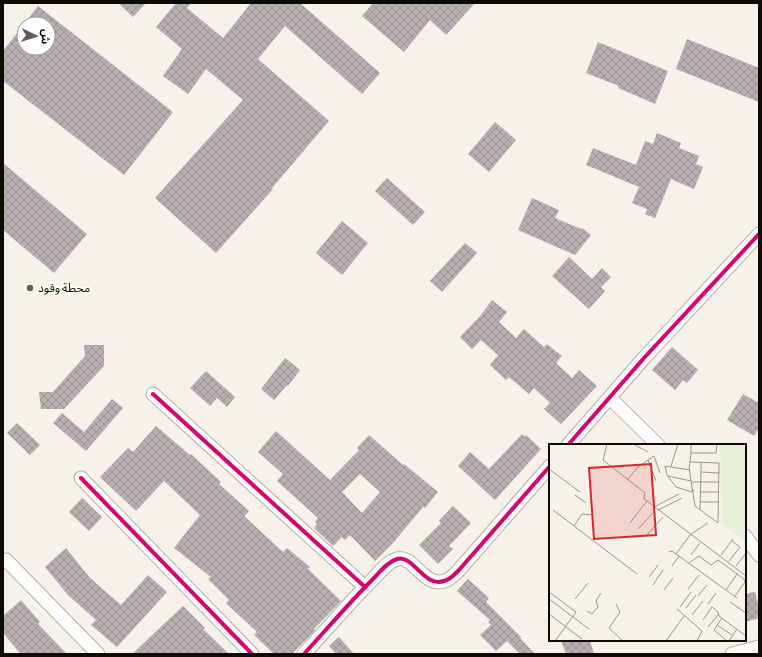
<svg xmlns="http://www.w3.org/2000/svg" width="762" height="657" font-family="'Alegreya Sans','Noto Sans Arabic',sans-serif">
	<defs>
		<pattern id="building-cross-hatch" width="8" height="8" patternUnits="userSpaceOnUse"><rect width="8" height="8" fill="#b9adb1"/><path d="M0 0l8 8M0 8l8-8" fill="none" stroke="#9e9497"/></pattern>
	</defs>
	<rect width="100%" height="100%" fill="#f6f2ea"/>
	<!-- building -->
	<g fill="url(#building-cross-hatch)" fill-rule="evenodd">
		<polygon points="118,3 146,3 133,17"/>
		<polygon points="176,3 191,3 187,8 223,38 251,3 300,3 380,73 362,94 285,26 258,59 329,121 272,188 273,189 216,253 155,198 243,100 206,69 188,94 163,76 182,49 156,27"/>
		<polygon points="373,3 475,3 446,35 430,20 404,52 362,16"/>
		<path d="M38,6L173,112L124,175L3,81V51ZM24,24H48V48H24Z"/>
		<polygon points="687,39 759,68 759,102 676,69"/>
		<polygon points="598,42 668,71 655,104 618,88 619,86 586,73"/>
		<polygon points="495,122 516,140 489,172 468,154"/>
		<polygon points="657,133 681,143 679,148 699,156 696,164 703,167 694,189 671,179 655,218 645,214 647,209 632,203 639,187 586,165 593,148 636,165 645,141 653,144"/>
		<polygon points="3,163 87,234 54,273 3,230"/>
		<polygon points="387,178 425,212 413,225 375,191"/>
		<polygon points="532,198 559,210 555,218 581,229 582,228 591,235 575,255 518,230"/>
		<polygon points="342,221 368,243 342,275 316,253"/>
		<polygon points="465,243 477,253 442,292 430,281"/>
		<polygon points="569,257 592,279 602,268 611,277 601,287 605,291 589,309 552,276"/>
		<polygon points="492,300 507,312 499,322 516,338 524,329 544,347 547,344 562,356 556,363 572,378 579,370 597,386 561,424 544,409 550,403 534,388 529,394 509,377 506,380 490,365 498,355 481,340 472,349 460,337 481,315"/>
		<polygon points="84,345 104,345 104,366 64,409 41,409 39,392 53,392 85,356"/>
		<polygon points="672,347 698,370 687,383 683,380 675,390 652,370"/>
		<polygon points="285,358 300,370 288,386 287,385 274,400 261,389"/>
		<polygon points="206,371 235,397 227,407 217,398 210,406 190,388"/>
		<polygon points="743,394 759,403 759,428 754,436 727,420"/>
		<polygon points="112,399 123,408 86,451 53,423 62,413 84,432"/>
		<polygon points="17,423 40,445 30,455 7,433"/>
		<polygon points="156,426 190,455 191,454 221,482 219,484 249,511 244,516 283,552 287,548 310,567 308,569 341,601 314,629 315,630 292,654 274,654 254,635 257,632 226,603 229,600 208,579 211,577 174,548 200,515 164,481 136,511 100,477 128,448 133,452"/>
		<path d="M276,431L330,480L359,450L357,448L369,435L403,465L404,464L438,492L425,508L423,507L393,543L375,561L350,535L345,540L342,537L333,546L314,528L317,524L315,522L318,518L277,481L283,474L258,452ZM360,474L380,492L362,513L342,492Z"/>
		<polygon points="522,434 525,437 526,435 541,449 495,500 458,466 470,452 489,469"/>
		<polygon points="82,498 102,517 89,531 69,512"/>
		<polygon points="453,506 471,523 449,546 453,549 438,564 419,545 441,523 439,521"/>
		<polygon points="66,548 90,578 121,605 148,575 167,592 117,647 91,625 96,620 68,595 45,567"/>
		<polygon points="468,579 489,598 486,602 521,637 520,638 535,654 520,654 507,641 496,651 480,635 491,625 488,622 490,620 457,591"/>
		<polygon points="755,592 759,608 759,618 745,622 745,594"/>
		<polygon points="21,600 40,622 38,624 67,654 21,654 3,633 3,616"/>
		<polygon points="183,606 205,628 203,629 229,654 132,654"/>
		<polygon points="339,637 354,654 336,654 329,646"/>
		<polygon points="561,640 590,640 594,654 566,654"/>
	</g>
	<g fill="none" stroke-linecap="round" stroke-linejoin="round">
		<defs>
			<g id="street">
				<polyline points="153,394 365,587"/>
				<polyline points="610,398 658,445"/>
				<polyline points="568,445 644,358 759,234"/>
				<polyline points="81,478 252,654"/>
				<polyline points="745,536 759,555"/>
				<polyline points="6,560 98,654"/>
				<path d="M304,654C327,629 349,603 373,579C380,572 387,562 397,559C413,554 424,588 444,581C450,580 455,574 459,570L550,466"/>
				<polyline points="732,654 759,647"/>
			</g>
		</defs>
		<!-- street casing -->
		<use href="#street" stroke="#b2afa9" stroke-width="15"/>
		<!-- street -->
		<use href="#street" stroke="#fefdfc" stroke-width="13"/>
		<defs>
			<g id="cycleway">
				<polyline points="153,394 365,587"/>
				<polyline points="568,445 644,358 759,234"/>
				<polyline points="81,478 252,654"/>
				<path d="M304,654C327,629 349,603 373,579C380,572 387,562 397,559C413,554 424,588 444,581C450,580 455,574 459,570L550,466"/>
			</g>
		</defs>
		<!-- cycleway casing -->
		<use href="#cycleway" stroke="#fff" stroke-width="6"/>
		<!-- cycleway -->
		<use href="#cycleway" stroke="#d6006c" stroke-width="4"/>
	</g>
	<!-- markers -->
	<circle fill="#5f5c56" stroke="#fff" stroke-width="1.5" cx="30" cy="288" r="4"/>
	<g text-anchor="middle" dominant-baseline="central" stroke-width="3.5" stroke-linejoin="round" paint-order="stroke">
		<!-- poi labels -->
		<g font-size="12" fill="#0e0b06" stroke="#fff" text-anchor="start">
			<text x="38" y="288">محطة وقود</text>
		</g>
	</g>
	<!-- overview -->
	<g transform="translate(549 444)">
		<rect width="197" height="197" fill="#f6f2ea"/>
		<path d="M171,0H197V97L174,81Z" fill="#e7f0d7"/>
		<path fill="none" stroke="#99968f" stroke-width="1" d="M58,0L54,16L96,49L95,55L98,57L197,132M84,0L99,8M142,9H167L168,0M99,16L107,37M141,18L170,19L169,79L146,62L140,24L141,18L142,9V0M152,19V28L170,29M122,22L129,0M0,25L31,48M141,26L116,22L118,31L127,43L143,48L145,46M119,32L142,37M78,36L89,23L105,12L111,29M143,38H170M152,48H170M26,51L37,59M151,58H170M105,63L130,50M4,66L88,130M109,66L133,54M151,66L152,28M81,79L98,57M25,82L33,70L42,71M89,85L106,67M98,91L114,73M120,108L123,107L188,154M127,110L141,91L159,79M142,111L151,99M172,111L184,95M180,117L191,103L183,97M140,119L150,112L162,121L169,116L195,135L196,138L186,152M123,122L130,112M187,122L197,109M100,133L109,121M104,141L114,126M139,145L150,131M115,146L124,134M177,146L188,130M0,148L27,168L6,197M149,152L158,141M0,155L40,185M26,155L39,139M181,158L197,169M67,160L71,168L60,184L74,197M159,160L167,149M131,163L142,148M137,164L147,151M128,165L153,187L148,197M38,167L43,170L49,163L47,157L52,149M0,170L33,195M143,171L154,157M173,174L165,186L178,197M154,176L163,163L169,168L170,172L197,192M168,181L183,191M159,183L169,171M117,197L135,172M180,197L188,185"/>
		<path fill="#d62828" fill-opacity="0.15" stroke="#d62828" stroke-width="2" d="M102,20L107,91L45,95L40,24Z"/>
		<rect width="197" height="197" fill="none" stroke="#0e0b06" stroke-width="2"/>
	</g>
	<!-- border -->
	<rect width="762" height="657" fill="none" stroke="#0e0b06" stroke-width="8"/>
	<!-- north arrow -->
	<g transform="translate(36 36) rotate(94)"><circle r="19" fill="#ffffff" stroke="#9f9d9b"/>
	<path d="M0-3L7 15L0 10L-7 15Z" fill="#5f5c56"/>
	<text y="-6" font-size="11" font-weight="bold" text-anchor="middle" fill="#0e0b06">ش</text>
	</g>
</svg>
